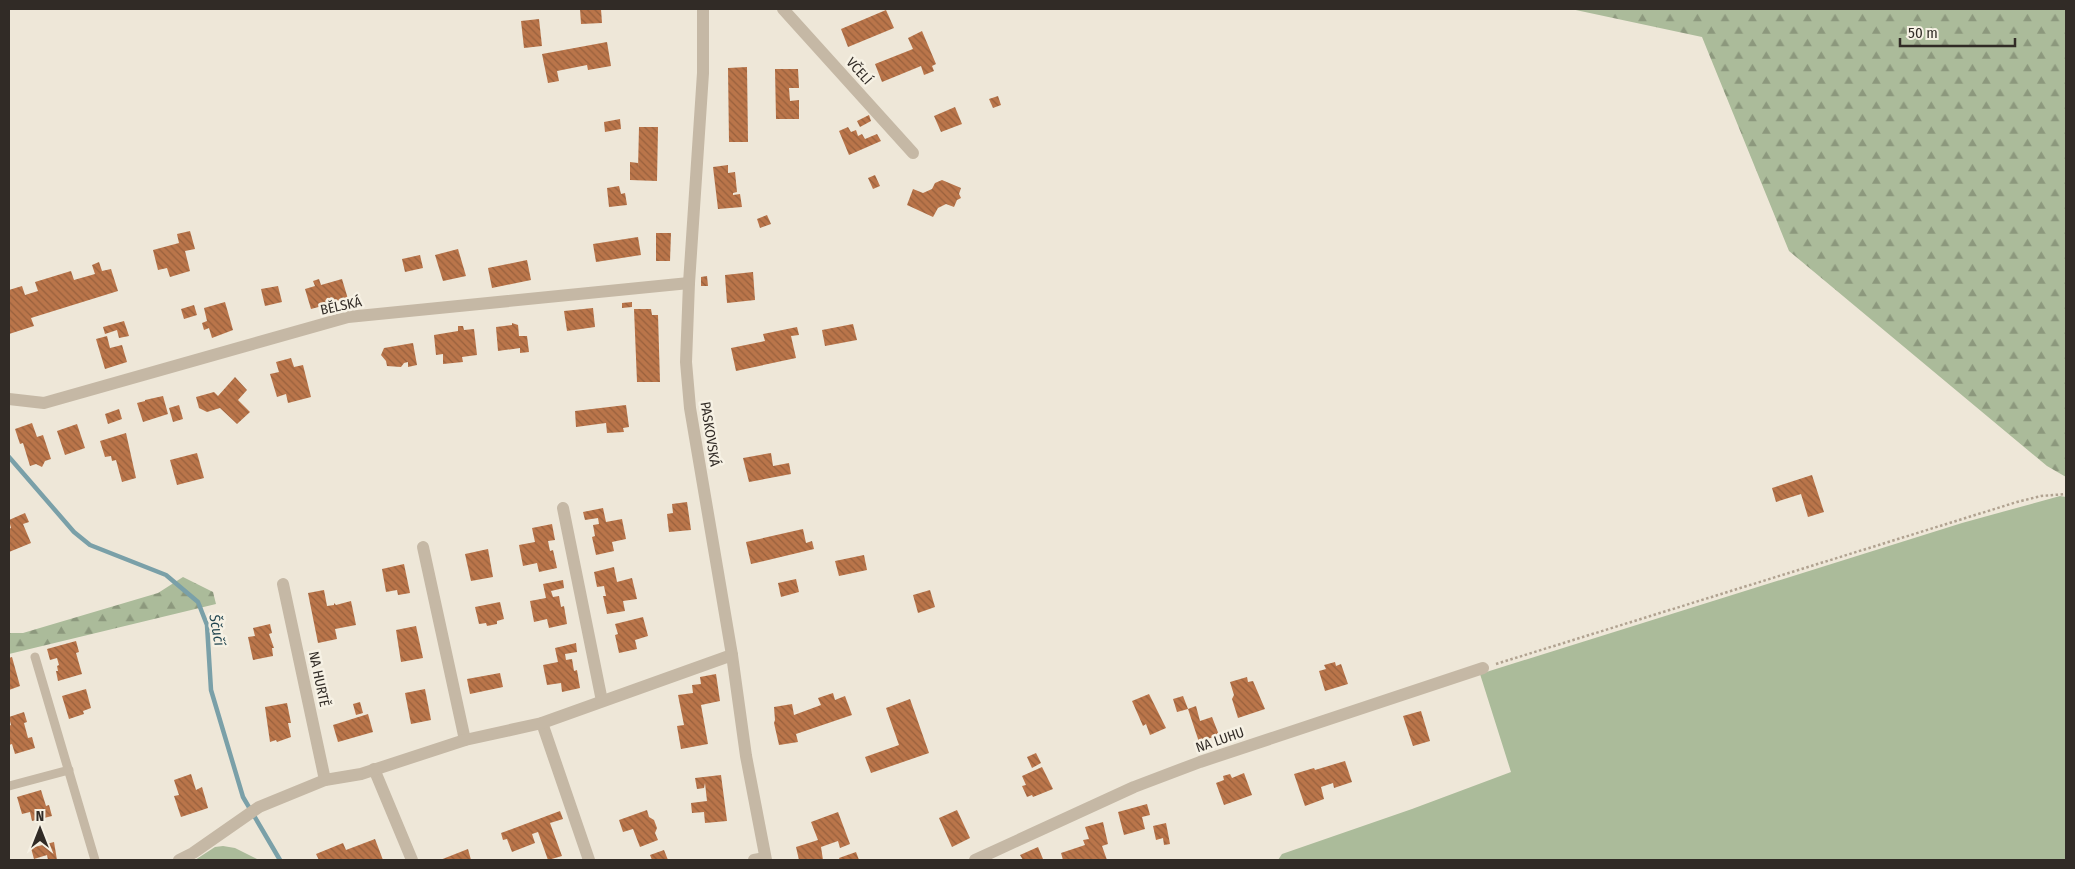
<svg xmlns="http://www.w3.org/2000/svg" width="2075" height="869" font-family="'Fira Sans Condensed',sans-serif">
	<defs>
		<pattern id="forest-firs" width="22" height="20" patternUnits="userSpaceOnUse" patternTransform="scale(1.25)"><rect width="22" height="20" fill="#abbb9a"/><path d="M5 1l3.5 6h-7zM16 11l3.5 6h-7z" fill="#8c987d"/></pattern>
		<pattern id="building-back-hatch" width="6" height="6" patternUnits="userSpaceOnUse" patternTransform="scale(1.25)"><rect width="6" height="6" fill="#ba754a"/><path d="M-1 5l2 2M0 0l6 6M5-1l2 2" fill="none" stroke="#98603d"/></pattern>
	</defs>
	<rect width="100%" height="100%" fill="#eee7d8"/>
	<!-- green -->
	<g fill="#abbb9a">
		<polygon points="2060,496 2066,497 2066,860 1278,860 1282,854 1412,809 1511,772 1480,674 1962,523"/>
		<polygon points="223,846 235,848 259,860 195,860 215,847"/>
	</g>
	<!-- forest -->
	<g fill="url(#forest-firs)">
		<polygon points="1571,9 2066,9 2066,477 2047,466 1789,251 1702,37"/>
		<polygon points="183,577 213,592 216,604 9,654 9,633 23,633 158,593"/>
	</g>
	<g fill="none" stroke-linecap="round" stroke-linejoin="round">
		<!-- stream -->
		<polyline stroke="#7aa0a8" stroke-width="4.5" points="9,457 74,532 90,545 166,575 198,602 207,625 211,690 243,797 280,860"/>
	</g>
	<!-- building -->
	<g fill="url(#building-back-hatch)">
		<polygon points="580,9 601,9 602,23 581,24"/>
		<polygon points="886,10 894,28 848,47 841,29"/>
		<polygon points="539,19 542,46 524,48 521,21"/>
		<polygon points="922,31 936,64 932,66 934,71 924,75 921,66 882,82 875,64 913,49 908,38"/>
		<polygon points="607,42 611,66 588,70 587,65 557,71 559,81 548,83 542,54"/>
		<polygon points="747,67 748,142 729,142 728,68"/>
		<polygon points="775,69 798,69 799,88 789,88 790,101 799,100 799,119 776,119"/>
		<polygon points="998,96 1001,105 993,108 989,99"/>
		<polygon points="955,107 962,124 941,132 934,116"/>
		<polygon points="869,115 871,121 860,127 857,121"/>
		<polygon points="620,119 621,129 605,132 604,122"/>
		<polygon points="639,127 658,127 657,181 630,180 630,162 638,163 638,169"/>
		<polygon points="848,127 851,132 856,130 858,136 862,134 865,139 877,134 881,141 849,155 839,131"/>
		<polygon points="728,165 728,173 735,172 737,192 733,193 733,195 740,194 742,207 718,209 713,167"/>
		<polygon points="875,175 880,186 873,189 868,178"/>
		<polygon points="942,180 961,188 959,194 961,198 957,200 954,207 946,204 938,208 933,217 907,205 913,189 923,193 932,189 935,183"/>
		<polygon points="619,186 621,194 625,193 627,205 609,207 607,188"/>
		<polygon points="767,215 771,224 760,228 757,219"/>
		<polygon points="190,231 195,249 185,251 190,271 170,277 167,268 158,270 153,250 179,243 177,234"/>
		<polygon points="656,233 671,233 670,261 656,261"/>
		<polygon points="638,237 641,255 596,262 593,244"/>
		<polygon points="458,249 466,276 443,281 435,255"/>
		<polygon points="420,255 423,268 405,272 402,259"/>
		<polygon points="527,260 531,280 492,288 488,268"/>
		<polygon points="99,262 102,271 111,269 118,291 31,318 34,326 9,334 9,290 22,286 25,295 38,291 35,282 71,271 74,280 95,274 92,265"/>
		<polygon points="753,272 755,300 727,303 725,275"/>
		<polygon points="707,276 708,286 701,286 701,277"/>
		<polygon points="319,279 321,285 342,279 348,299 311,309 305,289 315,286 313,281"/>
		<polygon points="278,286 282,302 265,306 261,289"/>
		<polygon points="225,302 233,330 212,338 209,328 204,330 202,323 207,321 204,308"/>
		<polygon points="632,302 632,307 622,308 622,303"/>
		<polygon points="194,305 197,315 184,319 181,309"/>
		<polygon points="593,308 595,327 567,331 564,311"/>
		<polygon points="634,309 651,309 652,315 658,315 660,382 637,382"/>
		<polygon points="124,321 129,336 119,338 117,330 105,334 103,327"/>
		<polygon points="512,323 518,325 519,336 527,336 529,352 520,353 520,348 498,351 496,327 512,325"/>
		<polygon points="853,324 857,340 825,346 822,330"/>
		<polygon points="458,326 463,326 464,330 474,329 477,355 462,357 463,362 443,364 443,354 436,355 434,335 458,331"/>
		<polygon points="797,327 799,335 791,336 796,358 736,371 731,348 765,341 763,334"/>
		<polygon points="107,336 110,348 122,345 127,362 105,369 96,339"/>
		<polygon points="413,343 417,365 408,367 408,362 404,363 401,367 387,366 386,361 381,355 384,348"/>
		<polygon points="291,358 294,367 303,365 311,397 288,403 286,394 277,397 270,374 279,372 276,362"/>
		<polygon points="235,377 247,390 238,400 250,412 237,424 220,408 207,412 199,408 196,397 214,392 218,396"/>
		<polygon points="163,396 168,414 143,422 137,403 145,401 145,400"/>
		<polygon points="179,405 183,419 173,422 169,408"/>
		<polygon points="626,405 629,427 623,428 624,432 607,433 606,423 576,427 575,411"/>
		<polygon points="119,409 122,419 108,424 105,414"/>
		<polygon points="32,423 37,437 43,435 51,459 45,461 42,467 36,464 30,466 23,443 20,444 15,429"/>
		<polygon points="77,424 85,448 65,455 57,431"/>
		<polygon points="126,433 136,478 122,482 116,460 112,461 111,456 105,457 100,441"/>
		<polygon points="197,453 204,478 177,485 170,460"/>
		<polygon points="771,453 773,466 789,463 791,474 749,482 743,458"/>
		<polygon points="1812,475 1824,512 1808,517 1801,494 1776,502 1772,488"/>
		<polygon points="687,502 691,530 669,532 667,514 673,513 672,504"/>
		<polygon points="603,508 606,522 622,519 626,539 612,542 614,551 596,555 592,537 595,536 593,525 599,524 598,518 585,520 583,512"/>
		<polygon points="25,513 29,522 23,524 31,543 9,552 9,529 11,528 9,520"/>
		<polygon points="552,524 555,540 548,541 550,551 553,550 557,568 539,572 537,563 523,566 519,545 535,542 532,528"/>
		<polygon points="803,529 806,543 812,541 814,549 751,564 746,542"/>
		<polygon points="488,549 493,577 471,581 465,554"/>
		<polygon points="864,555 867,570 839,576 835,561"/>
		<polygon points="404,564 410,593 398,595 397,590 386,592 382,569"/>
		<polygon points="614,567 617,582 632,578 637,599 623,601 625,611 607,614 603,596 606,596 604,586 597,587 594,572"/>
		<polygon points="796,579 799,592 781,597 778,583"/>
		<polygon points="563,580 564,588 551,591 553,597 559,596 561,607 564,606 567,624 549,628 547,619 534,622 530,601 546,598 543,584"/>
		<polygon points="324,590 327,606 334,605 334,603 336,605 351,601 356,625 335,629 337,639 318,643 308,593"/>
		<polygon points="930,590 935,607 918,613 913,595"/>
		<polygon points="500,602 504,619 497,621 497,624 487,626 486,623 479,624 475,607"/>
		<polygon points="643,617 648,636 635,640 637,649 619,653 615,635 618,634 615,624"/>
		<polygon points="270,624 272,633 269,634 274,648 272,648 273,656 253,660 248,637 255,636 253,628"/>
		<polygon points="416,626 423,658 401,662 396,630"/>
		<polygon points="76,641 79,652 76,653 82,674 58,681 56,671 58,671 57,666 59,665 57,658 50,660 47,649"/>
		<polygon points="576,643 577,652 565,654 566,660 572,659 574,671 577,670 580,688 562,692 561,683 547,685 543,665 558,662 555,648"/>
		<polygon points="12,657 20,686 9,690 9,658"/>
		<polygon points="1335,662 1336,666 1341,664 1348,684 1325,691 1319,671 1326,669 1324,665"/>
		<polygon points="500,673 503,687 470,694 467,679"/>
		<polygon points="716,674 720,701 701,705 708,744 681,749 677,726 684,725 678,695 693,693 692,685 701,684 700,677"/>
		<polygon points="1247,677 1248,682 1253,681 1265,709 1238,718 1232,699 1234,695 1230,682"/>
		<polygon points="86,689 91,708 83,711 84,714 69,719 62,696"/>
		<polygon points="425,689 431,720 411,724 405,693"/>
		<polygon points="833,693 835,700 845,696 852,715 796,734 798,742 779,745 774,723 775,720 774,707 792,704 794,715 821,705 818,698"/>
		<polygon points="1149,694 1166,728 1150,735 1146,724 1143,726 1132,701"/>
		<polygon points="1183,696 1188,709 1177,712 1173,699"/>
		<polygon points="910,699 929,753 871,773 865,757 899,745 886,708"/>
		<polygon points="360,702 363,713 356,715 353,704"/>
		<polygon points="287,703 291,723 288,723 291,737 277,742 276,740 270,742 265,707"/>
		<polygon points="1196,706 1200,721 1212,717 1219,735 1199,742 1188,709"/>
		<polygon points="1421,711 1430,741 1413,746 1403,716"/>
		<polygon points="24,712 27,722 24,723 28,738 32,737 35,748 15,754 12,744 9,745 9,726 11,725 9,717"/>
		<polygon points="368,714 373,732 338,742 333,725"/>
		<polygon points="1036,753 1041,763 1032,768 1027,757"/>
		<polygon points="1345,761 1352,782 1334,788 1333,783 1321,787 1324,799 1305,806 1294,774 1314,768 1315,770"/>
		<polygon points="1042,767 1053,789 1033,797 1032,795 1027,797 1022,786 1026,785 1022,776"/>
		<polygon points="1244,773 1252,795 1224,805 1216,783 1224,780 1223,776 1230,774 1232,778"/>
		<polygon points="191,774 196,790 202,787 208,808 181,817 174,796 179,795 174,780"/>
		<polygon points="721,775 727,821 705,823 704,812 692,813 691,803 707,801 705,783 704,788 697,789 695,778"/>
		<polygon points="41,790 46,806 49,805 52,816 32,821 30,812 22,814 17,797"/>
		<polygon points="1147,804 1150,815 1142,817 1145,829 1124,835 1118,812"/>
		<polygon points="647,810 649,817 654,820 657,828 655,833 658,840 640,847 633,829 623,832 619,820"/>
		<polygon points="957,810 970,838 952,847 939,818"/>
		<polygon points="560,811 563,819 550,823 562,856 548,860 538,832 532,834 535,843 512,852 507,839 503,840 501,833"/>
		<polygon points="838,812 850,844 840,848 838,841 821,847 823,860 799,860 796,847 818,840 811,822"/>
		<polygon points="1103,822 1108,844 1102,846 1107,860 1063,860 1061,853 1085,845 1083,840 1089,839 1085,827"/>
		<polygon points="1166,823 1170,844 1164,845 1163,838 1156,840 1153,826"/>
		<polygon points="375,839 383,860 319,860 316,854 343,843 346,850"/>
		<polygon points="54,842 57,860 48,860 47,855 34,859 31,848"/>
		<polygon points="1038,847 1043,859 1023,860 1020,855"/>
		<polygon points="468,849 471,860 440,860"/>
		<polygon points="664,850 668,860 652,860 650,855"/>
		<polygon points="856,852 859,860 840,860 839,858"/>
	</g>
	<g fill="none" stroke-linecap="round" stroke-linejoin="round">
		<!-- path -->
		<polyline stroke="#b0a290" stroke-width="2.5" stroke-dasharray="2.5 2.5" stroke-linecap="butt" points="1496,664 2017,502 2041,496 2066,494"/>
		<!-- service -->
		<g stroke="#c5b8a5" stroke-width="9">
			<polyline points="35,657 95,860"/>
			<polyline points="9,786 69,770"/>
		</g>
		<!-- minor -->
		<g stroke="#c5b8a5" stroke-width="12">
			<polyline points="783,9 913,153"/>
			<polyline points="9,399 44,403 348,317 689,283"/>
			<polyline points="563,508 602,701"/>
			<polyline points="423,547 465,740"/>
			<polyline points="283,584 325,780"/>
			<polyline points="542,723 589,860"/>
			<polyline points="374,769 412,860"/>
			<polyline points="179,860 193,853 259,807 325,780 361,774 465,740 542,723 732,655"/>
			<polyline points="754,860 765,858"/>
			<polyline points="975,860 1134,787 1200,762 1483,668"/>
		</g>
		<!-- tertiary -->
		<polyline stroke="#c5b8a5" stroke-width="12" points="703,9 703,73 689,283 686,362 690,408 732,655 746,756 766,860"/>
	</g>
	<g text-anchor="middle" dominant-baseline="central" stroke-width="5" stroke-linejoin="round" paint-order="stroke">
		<!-- street labels -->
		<g font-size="14" fill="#312b26" stroke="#f6f1e4">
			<text transform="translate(859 71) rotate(48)">VČELÍ</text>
			<text transform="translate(341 306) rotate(-12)">BĚLSKÁ</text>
			<text transform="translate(710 434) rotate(81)">PASKOVSKÁ</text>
			<text transform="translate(319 679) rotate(78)">NA HURTĚ</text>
			<text transform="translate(1220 740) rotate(-19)">NA LUHU</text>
		</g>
		<!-- water labels -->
		<g font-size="15" font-style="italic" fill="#20454f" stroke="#f6f1e4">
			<text transform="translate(217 630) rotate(80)">Ščučí</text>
		</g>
	</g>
	<!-- border -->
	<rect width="2075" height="869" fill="none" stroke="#312b26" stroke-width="20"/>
	<!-- north arrow -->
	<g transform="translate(40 829)" stroke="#f6f1e4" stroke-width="4" paint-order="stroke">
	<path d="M0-4L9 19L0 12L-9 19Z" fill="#312b26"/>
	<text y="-8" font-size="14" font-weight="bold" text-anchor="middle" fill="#312b26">N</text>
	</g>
	<!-- scale -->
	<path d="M1900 38v8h115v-8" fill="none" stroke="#312b26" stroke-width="2.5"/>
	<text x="1908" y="38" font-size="15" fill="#312b26" stroke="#f6f1e4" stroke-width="4" paint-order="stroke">50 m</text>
</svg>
